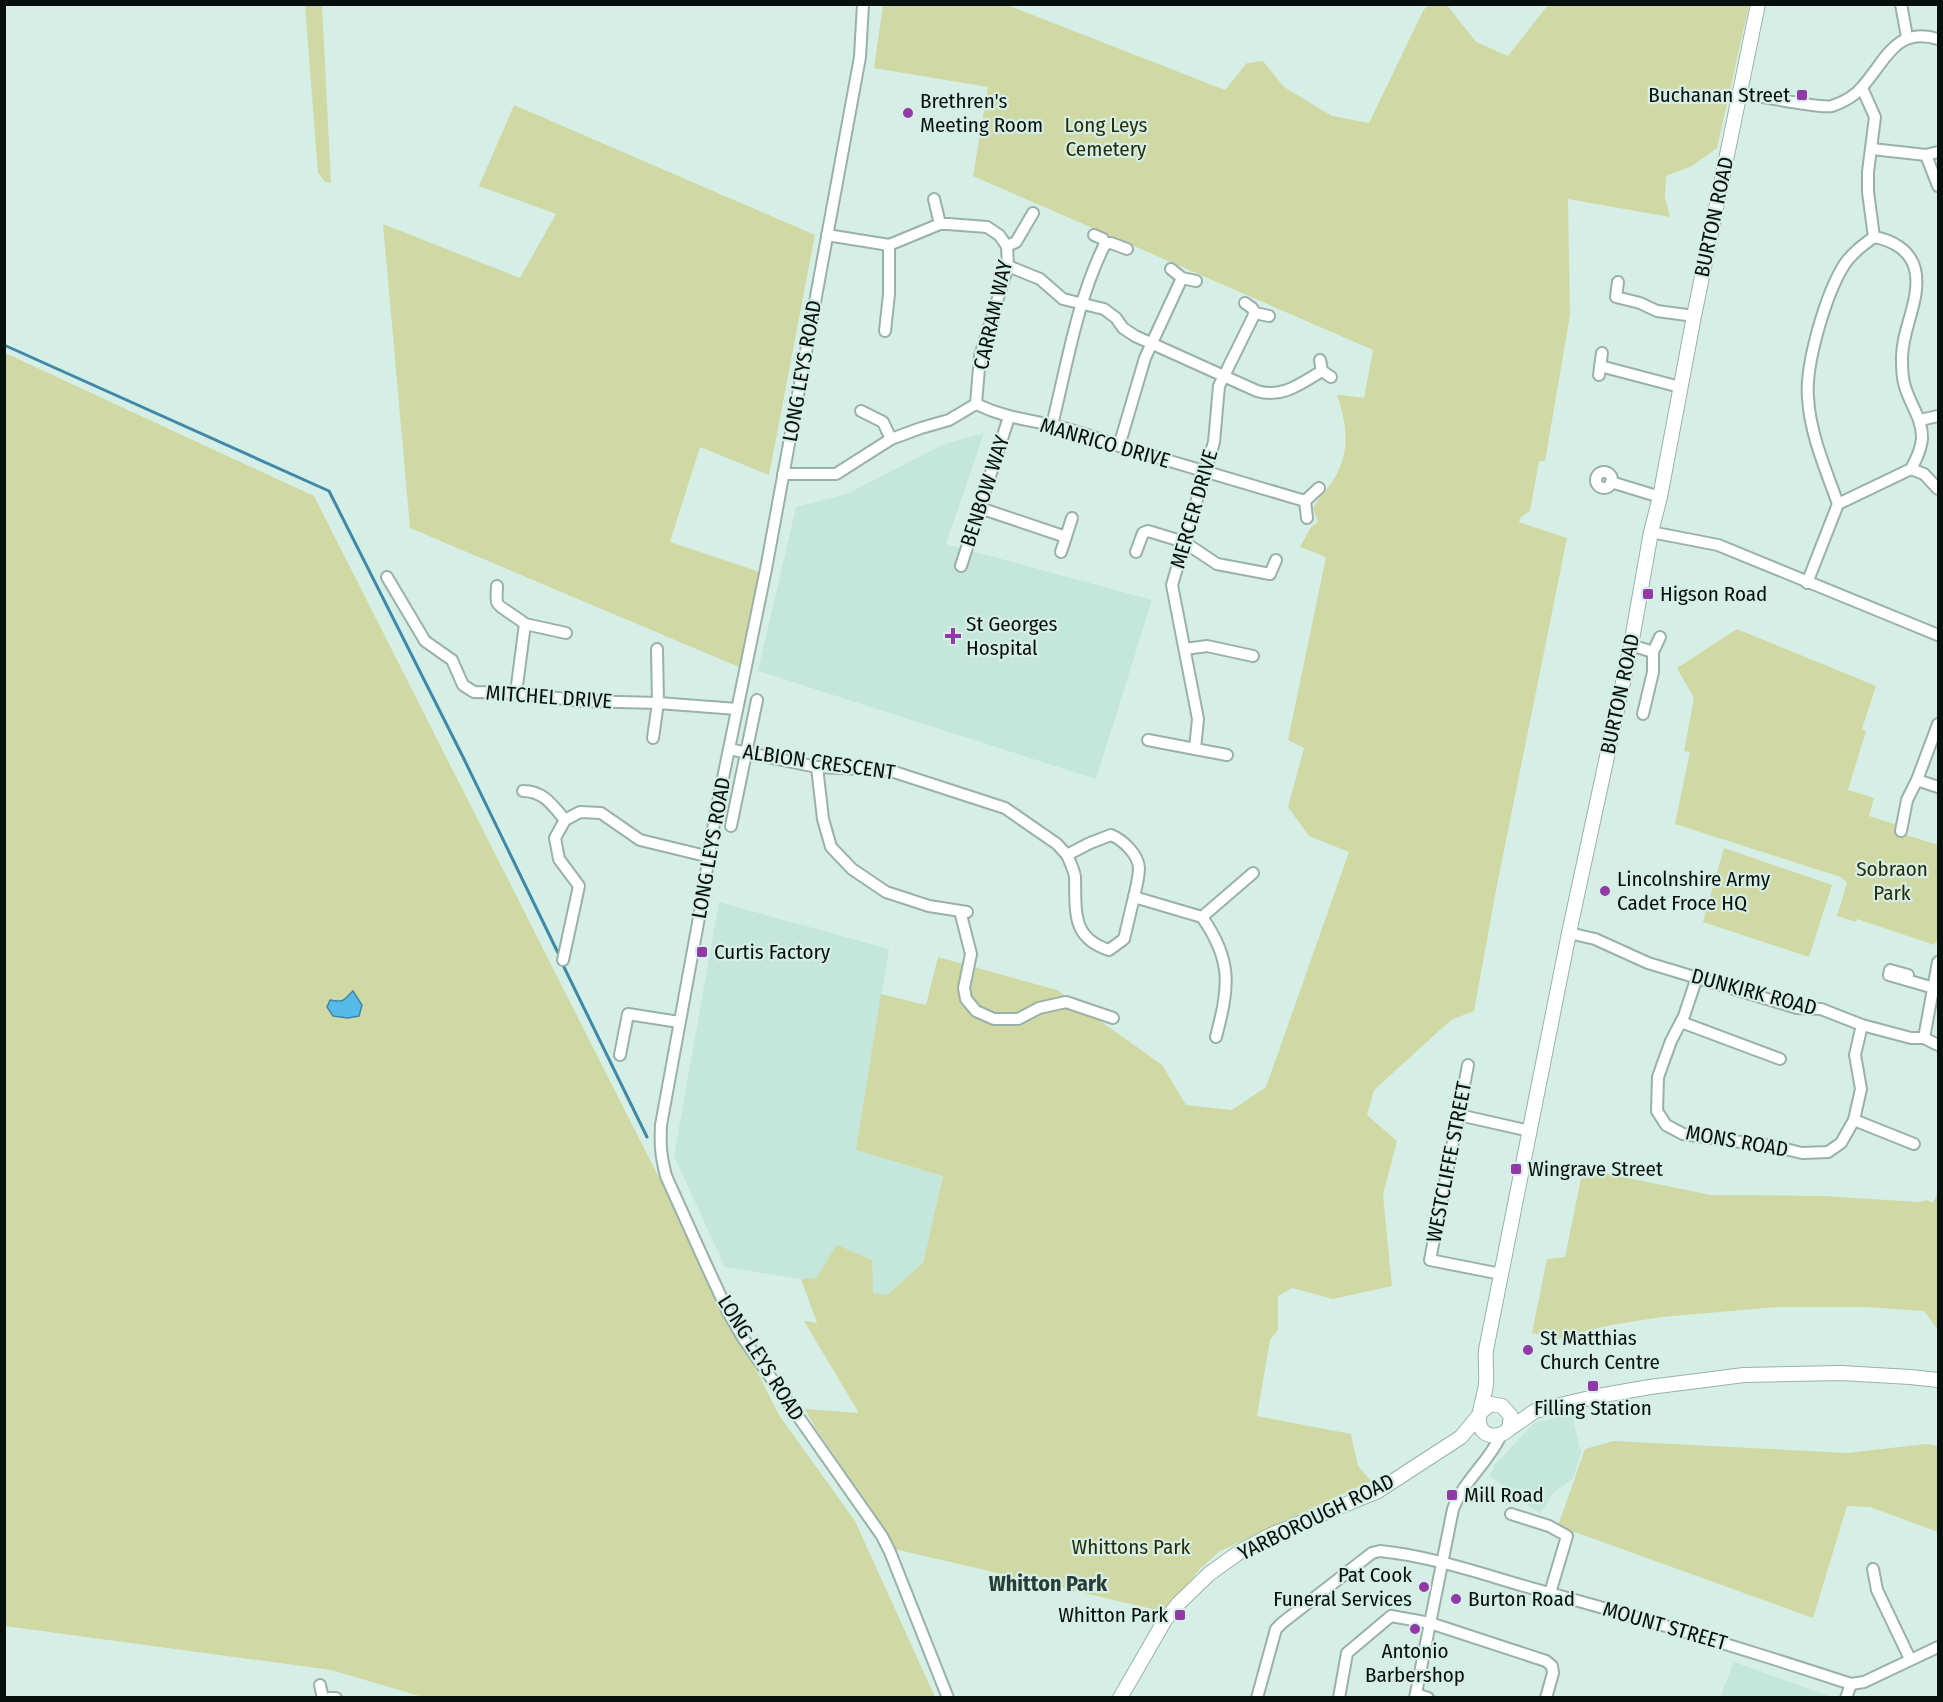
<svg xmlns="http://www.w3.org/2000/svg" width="1943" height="1702" font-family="'Fira Sans Condensed',sans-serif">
	<rect width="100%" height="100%" fill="#d6efe6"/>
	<!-- built -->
	<g fill="#c4e6db">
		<polygon points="984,433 946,544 1152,600 1096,779 758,671 796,507 847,494 942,445"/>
		<polygon points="719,902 889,949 856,1150 943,1176 923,1263 887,1295 873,1293 816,1278 801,1279 725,1267 674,1156"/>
		<polygon points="1572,1414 1580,1449 1582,1449 1573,1479 1554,1492 1540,1514 1489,1475 1494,1469 1493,1467 1534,1423"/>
		<polygon points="1734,1662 1832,1697 1833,1697 1720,1697"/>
	</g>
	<!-- green -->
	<g fill="#d0d8a4">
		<polygon points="305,5 322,5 331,183 325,182 318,173"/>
		<path d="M883,5H1007L1225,90L1247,63L1263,61L1284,87L1332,116L1369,123L1423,11L1428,5H1447L1476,42L1508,56L1548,5H1749L1717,148L1692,166L1666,176L1665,198L1670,217L1568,199L1570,315L1545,461H1539L1530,511L1521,517L1519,522L1567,538L1497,885L1474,1011L1451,1020L1374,1090L1367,1115L1397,1141L1383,1195L1392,1286L1333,1299L1292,1288L1278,1296V1330L1270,1340L1257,1416L1351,1434L1358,1466L1371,1481L1220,1551L1201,1568L1165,1612L890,1548L873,1512L816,1429L805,1409L859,1413L804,1321L817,1323L801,1279L816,1278L837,1245L872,1260L873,1293L887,1295L923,1263L943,1176L856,1150L881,994L926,1005L938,957L1057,990L1162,1065L1186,1105L1232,1110L1266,1087L1349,852L1309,836L1288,807L1304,748L1288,740L1326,557L1300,547L1311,527L1318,522L1313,508C1318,499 1324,493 1330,485C1351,456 1348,427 1337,395H1342L1364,398L1373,350L973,176L988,87L874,68Z"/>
		<polygon points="514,105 815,235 769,475 700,447 670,542 760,572 739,667 410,528 383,224 520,278 556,214 479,186"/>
		<polygon points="5,353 314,496 779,1415 855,1521 935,1697 423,1697 331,1670 5,1626"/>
		<polygon points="1737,629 1876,686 1862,729 1866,731 1848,790 1874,798 1869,816 1897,825 1896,830 1906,833 1906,835 1938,845 1938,942 1936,941 1934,945 1857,919 1856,922 1837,916 1847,883 1841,877 1675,824 1690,752 1684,751 1694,698 1677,668"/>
		<polygon points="1724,848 1832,885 1809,957 1703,922"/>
		<polygon points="1583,1169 1711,1195 1824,1196 1919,1202 1927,1200 1933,1203 1938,1192 1938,1327 1936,1327 1924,1311 1866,1307 1778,1307 1661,1317 1606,1326 1557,1339 1532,1333 1547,1259 1565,1257"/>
		<polygon points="1614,1441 1847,1453 1926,1444 1938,1446 1938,1532 1870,1507 1847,1506 1813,1618 1558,1526 1585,1449"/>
	</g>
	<!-- water -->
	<path fill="#57bbea" stroke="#3f88a8" stroke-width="1.5" d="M353,991L362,1005L359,1016L348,1018L333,1016L327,1007L330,1000C345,1003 343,1000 353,991Z"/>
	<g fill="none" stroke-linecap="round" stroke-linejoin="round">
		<!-- stream -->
		<g stroke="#3f88a8" stroke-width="3">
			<polyline points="4,345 329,491 463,757 560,957"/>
			<polyline points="562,963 647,1137"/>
		</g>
		<defs>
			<g id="minor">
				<path d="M863,4L860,57L766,569L715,817L700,912L661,1125C660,1147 661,1156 666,1176L703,1258L728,1312L743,1338L882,1536L890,1552L948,1698"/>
				<polyline points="1901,4 1907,37"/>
				<polyline points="1862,88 1875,117 1868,172 1868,192 1874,237"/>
				<path d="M1740,93C1756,95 1821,109 1832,106C1844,102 1855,96 1863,86C1886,60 1896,26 1938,39"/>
				<polyline points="1872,149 1926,155 1938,152"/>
				<polyline points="1926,155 1938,186"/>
				<polyline points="934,199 940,224"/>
				<polyline points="1094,235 1103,239 1105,244"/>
				<polyline points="1105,244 1111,243 1127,249"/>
				<polyline points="1007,246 1016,242 1033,213"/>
				<path d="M1008,266L1040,279L1063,299L1104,309L1116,318L1123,328L1135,336L1257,391C1282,399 1301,383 1322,371"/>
				<polyline points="1171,269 1182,278 1196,281"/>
				<polyline points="1618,282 1616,297 1640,303 1657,311 1694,316"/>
				<polyline points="1245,303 1252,308 1255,313 1269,316"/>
				<polyline points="885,331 889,294 889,245"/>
				<polyline points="1320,360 1322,371 1331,377"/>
				<polyline points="1600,366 1680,387"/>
				<polyline points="1599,375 1602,353"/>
				<path d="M976,404C1003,417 1023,419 1052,425C1075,430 1097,438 1119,446L1305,501"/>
				<polyline points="861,411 883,422 891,439"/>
				<polyline points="1920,420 1938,416"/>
				<path d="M1052,425C1067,365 1077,300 1105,244"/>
				<polyline points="1119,446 1145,358 1182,278"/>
				<polyline points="1911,469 1924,474 1938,489"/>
				<circle cx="1604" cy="480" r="8"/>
				<polyline points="783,474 836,474 891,439 921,428 949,420 976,404 980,356 1008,266 1007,246 999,235 987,227 948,224 940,224 889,245 827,235"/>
				<polyline points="1611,482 1660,497"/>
				<path d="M1838,504L1911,469C1916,460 1921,450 1922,439C1923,418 1908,402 1904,383C1902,375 1902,367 1902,360C1901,329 1922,300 1915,269C1910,250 1892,240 1874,237"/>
				<path d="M1838,504C1826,470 1810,434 1808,398C1805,364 1826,294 1844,265C1852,253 1863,245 1874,237"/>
				<polyline points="980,508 1066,537"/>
				<polyline points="1307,518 1305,501 1319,488"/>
				<polyline points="1651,532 1718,545 1938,635"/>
				<polyline points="1061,552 1072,518"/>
				<polyline points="1136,552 1143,533 1148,531 1184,542 1217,564 1270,574 1276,560"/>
				<polyline points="961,566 1009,417"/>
				<polyline points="387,577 425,641 452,660 463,685 474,692 518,693 581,701 658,703 737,709"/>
				<polyline points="1807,583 1838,504"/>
				<path d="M497,586C497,591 496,597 497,602C498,607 519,618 525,624"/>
				<polyline points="1631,645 1653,652 1653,672 1643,714"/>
				<polyline points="1185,649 1207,646 1253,656"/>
				<polyline points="1653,652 1660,637"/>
				<polyline points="516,693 525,624 566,633"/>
				<polyline points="653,738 658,703 657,649"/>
				<polyline points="1148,740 1195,749"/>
				<path d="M729,749L817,767L888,770L1005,808L1057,844L1067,855L1090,843L1111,835C1123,840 1138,854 1139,868C1139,877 1136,888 1134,897L1202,917L1253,873"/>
				<polyline points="1227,755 1195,749 1198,719 1172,585 1214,442 1219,386 1255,313"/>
				<polyline points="817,767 823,819 831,847 852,869 886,892 929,906 967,912"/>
				<polyline points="1917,780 1938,787"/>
				<path d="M523,791C544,791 553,806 565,820"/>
				<polyline points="731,826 757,700"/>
				<polyline points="1901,831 1907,800 1917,780 1938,724"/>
				<path d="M1067,855C1070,862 1074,870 1075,877C1076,911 1071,938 1109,950L1124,939L1134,897"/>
				<polyline points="960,911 971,954 964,988 966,999 976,1011 994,1019 1018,1019 1039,1008 1066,1002 1113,1018"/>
				<path d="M1202,917C1233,961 1229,987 1216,1037"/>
				<polyline points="1569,933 1595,939 1648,963 1797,1008 1821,1009 1862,1025 1911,1038 1924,1038 1938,1045"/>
				<polyline points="563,960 579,886 559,859 555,838 565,820 580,812 601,813 640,840 710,857"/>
				<polyline points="1697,977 1684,1016 1671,1041 1658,1077 1657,1111 1666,1125 1683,1134 1777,1147 1802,1153 1828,1152 1841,1143 1854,1120 1861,1089 1855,1055 1862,1025"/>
				<polyline points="1906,980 1908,975 1890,970 1889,975 1934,988"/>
				<polyline points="1681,1022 1780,1059"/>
				<polyline points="1924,1038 1938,962"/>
				<polyline points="620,1055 628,1014 679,1022"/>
				<polyline points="1468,1065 1430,1260 1501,1274"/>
				<polyline points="1459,1115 1530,1131"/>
				<polyline points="1854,1120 1914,1144"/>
				<polyline points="1511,1514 1549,1526 1567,1536 1550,1593"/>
				<polyline points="1873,1569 1877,1590 1910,1659"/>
				<polyline points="320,1685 323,1698"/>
				<polyline points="1416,1694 1428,1698"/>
				<polyline points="330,1698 336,1698"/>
				<path d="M1257,1698L1276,1629L1282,1623L1372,1553L1380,1551C1431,1556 1482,1574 1531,1588C1639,1617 1745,1649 1851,1684L1864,1682L1938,1647"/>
				<polyline points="1339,1698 1347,1653 1391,1616 1430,1623 1546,1661 1552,1666 1553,1673 1546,1698"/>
				<path d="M1415,1698L1453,1509C1464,1480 1489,1462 1501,1435"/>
				<polyline points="1846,1698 1851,1684"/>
			</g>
			<g id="major">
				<path d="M1482,1411L1491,1404L1502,1406L1511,1416L1509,1429C1499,1439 1481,1438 1479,1422C1478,1413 1485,1395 1486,1384C1487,1373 1485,1362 1486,1350L1569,933L1631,645L1651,532L1660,497L1694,316L1758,4"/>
				<polyline points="1509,1429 1535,1411 1598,1396 1650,1387 1744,1375 1841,1373 1910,1377 1938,1380"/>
				<polyline points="1120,1698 1165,1620 1179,1603 1209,1574 1241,1551 1271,1535 1378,1491 1461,1437 1480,1414"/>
			</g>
		</defs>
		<!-- minor casing -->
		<use href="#minor" stroke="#99b1a9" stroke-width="14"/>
		<!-- major casing -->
		<use href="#major" stroke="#99b1a9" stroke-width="16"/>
		<!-- minor -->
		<use href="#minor" stroke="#fff" stroke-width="10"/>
		<!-- major -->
		<use href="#major" stroke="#fff" stroke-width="14"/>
	</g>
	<!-- markers -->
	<g fill="#9139a6" stroke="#d6efe6" stroke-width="2">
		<rect x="1796" y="89" width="12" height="12" rx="3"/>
		<circle cx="908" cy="113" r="6"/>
		<rect x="1642" y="588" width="12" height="12" rx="3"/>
		<path d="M950 627h6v6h6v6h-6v6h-6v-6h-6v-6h6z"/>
		<circle cx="1605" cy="891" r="6"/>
		<rect x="696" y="946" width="12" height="12" rx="3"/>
		<rect x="1510" y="1163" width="12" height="12" rx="3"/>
		<circle cx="1528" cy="1350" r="6"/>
		<rect x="1587" y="1380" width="12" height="12" rx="3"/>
		<rect x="1446" y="1489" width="12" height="12" rx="3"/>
		<circle cx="1424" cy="1587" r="6"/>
		<circle cx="1456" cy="1599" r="6"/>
		<rect x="1174" y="1609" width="12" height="12" rx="3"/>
		<circle cx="1415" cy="1629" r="6"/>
	</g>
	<g text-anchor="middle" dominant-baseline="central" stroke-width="4.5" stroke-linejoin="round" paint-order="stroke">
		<!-- poi labels -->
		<g font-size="21" fill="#08100d" stroke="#d6efe6" text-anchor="start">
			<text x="1790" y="95" text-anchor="end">Buchanan Street</text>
			<text x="920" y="101">Brethren's<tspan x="920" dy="24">Meeting Room</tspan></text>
			<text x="1660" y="594">Higson Road</text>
			<text x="966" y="624">St Georges<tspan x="966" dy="24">Hospital</tspan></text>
			<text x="1617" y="879">Lincolnshire Army<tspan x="1617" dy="24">Cadet Froce HQ</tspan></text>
			<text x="714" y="952">Curtis Factory</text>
			<text x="1528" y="1169">Wingrave Street</text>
			<text x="1540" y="1338">St Matthias<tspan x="1540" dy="24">Church Centre</tspan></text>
			<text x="1593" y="1408" text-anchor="middle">Filling Station</text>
			<text x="1464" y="1495">Mill Road</text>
			<text x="1412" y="1575" text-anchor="end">Pat Cook<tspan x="1412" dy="24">Funeral Services</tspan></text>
			<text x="1468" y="1599">Burton Road</text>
			<text x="1168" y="1615" text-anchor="end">Whitton Park</text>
			<text x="1415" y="1651" text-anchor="middle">Antonio<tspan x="1415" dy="24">Barbershop</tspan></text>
		</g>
		<!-- park labels -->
		<g font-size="21" fill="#292d06" stroke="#d6efe6">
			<text x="1106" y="125">Long Leys<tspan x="1106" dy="24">Cemetery</tspan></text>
			<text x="1892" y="869">Sobraon<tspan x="1892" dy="24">Park</tspan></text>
			<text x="1131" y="1547">Whittons Park</text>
		</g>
		<!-- street labels -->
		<g font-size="21" fill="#08100d" stroke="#d6efe6">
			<text transform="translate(1714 217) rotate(-78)">BURTON ROAD</text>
			<text transform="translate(993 315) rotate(-77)">CARRAM WAY</text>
			<text transform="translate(802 371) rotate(-80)">LONG LEYS ROAD</text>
			<text transform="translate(1105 443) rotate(16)">MANRICO DRIVE</text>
			<text transform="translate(985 491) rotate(-72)">BENBOW WAY</text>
			<text transform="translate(1194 509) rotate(-74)">MERCER DRIVE</text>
			<text transform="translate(1620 694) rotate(-78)">BURTON ROAD</text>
			<text transform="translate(549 697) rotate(4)">MITCHEL DRIVE</text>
			<text transform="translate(819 762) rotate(8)">ALBION CRESCENT</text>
			<text transform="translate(711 848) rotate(-80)">LONG LEYS ROAD</text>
			<text transform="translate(1754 992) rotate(15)">DUNKIRK ROAD</text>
			<text transform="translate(1737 1141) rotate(10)">MONS ROAD</text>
			<text transform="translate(1449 1162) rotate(-79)">WESTCLIFFE STREET</text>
			<text transform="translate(761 1358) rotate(58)">LONG LEYS ROAD</text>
			<text transform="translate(1316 1517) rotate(-26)">YARBOROUGH ROAD</text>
			<text transform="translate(1665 1626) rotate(16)">MOUNT STREET</text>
		</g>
		<!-- neighbourhood labels -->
		<g font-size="22" font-weight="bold" fill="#283d37" stroke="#d6efe6">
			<text x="1048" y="1583">Whitton Park</text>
		</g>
	</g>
	<!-- border -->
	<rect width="1943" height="1702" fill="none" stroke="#08100d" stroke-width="12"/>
</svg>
